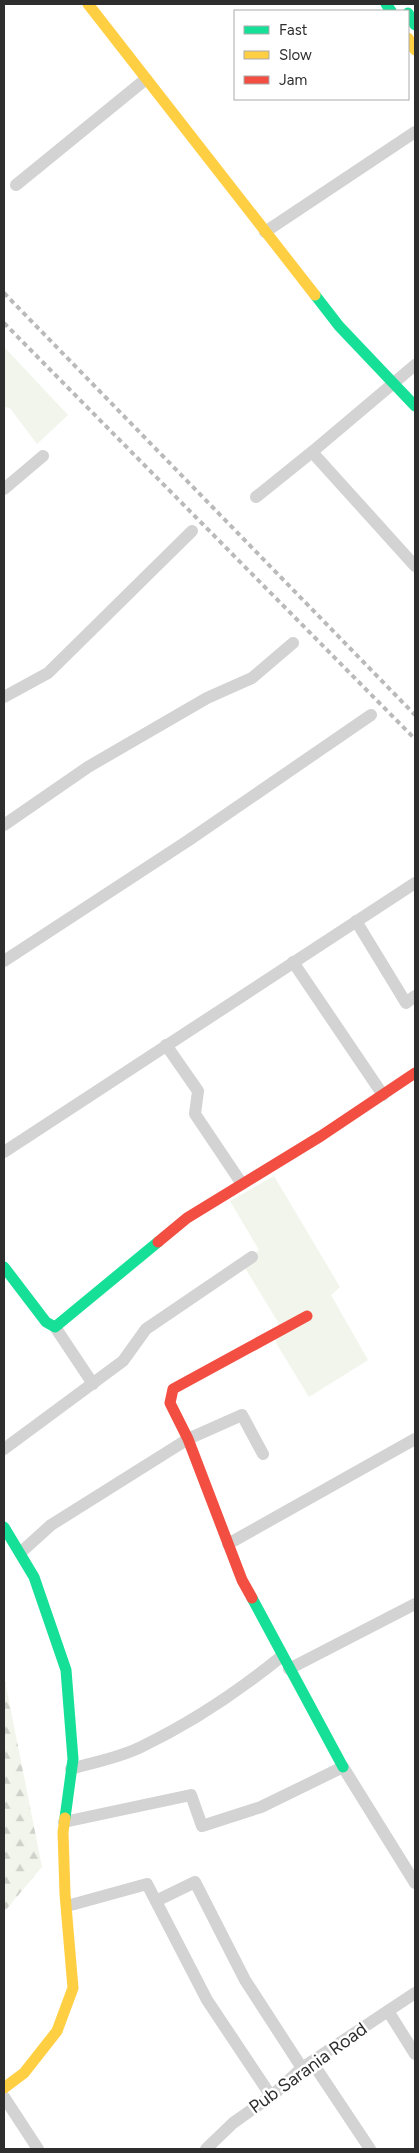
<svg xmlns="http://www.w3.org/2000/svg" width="419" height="2153" font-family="Figtree,sans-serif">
	<defs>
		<pattern id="forest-firs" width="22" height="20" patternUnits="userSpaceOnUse" patternTransform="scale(1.25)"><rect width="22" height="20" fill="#f1f5eb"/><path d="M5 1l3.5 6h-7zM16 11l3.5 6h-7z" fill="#cfd2ca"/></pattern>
	</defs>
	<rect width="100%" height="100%" fill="#fff"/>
	<!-- green -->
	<g fill="#f1f5eb">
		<polygon points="4,347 68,415 37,444 10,408 4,407"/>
		<polygon points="274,1176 340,1287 331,1295 368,1360 309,1397 276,1343 278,1322 242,1263 259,1250 230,1201"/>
	</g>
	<!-- forest -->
	<polygon fill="url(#forest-firs)" points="4,1676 42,1867 4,1912"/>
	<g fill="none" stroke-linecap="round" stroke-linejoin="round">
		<!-- street -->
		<g stroke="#d3d3d3" stroke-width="12">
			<polyline points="16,185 146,79"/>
			<polyline points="265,232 415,132"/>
			<polyline points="312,452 415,566"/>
			<polyline points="4,489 43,456"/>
			<polyline points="256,497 312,452 415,365"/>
			<polyline points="4,697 48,673 192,531"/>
			<polyline points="4,825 88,767 207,698 252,678 293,643"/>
			<polyline points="356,921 406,1003 415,996"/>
			<polyline points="4,961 189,840 371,715"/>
			<polyline points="293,962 383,1095"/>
			<polyline points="166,1045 198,1091 195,1114 242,1184"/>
			<polyline points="4,1152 415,883"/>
			<polyline points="55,1327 93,1384"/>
			<polyline points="4,1449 123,1361 146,1329 252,1257"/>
			<polyline points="228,1544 415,1439"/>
			<polyline points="20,1553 51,1525 188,1439 242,1415 263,1454"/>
			<polyline points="289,1669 415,1604"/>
			<path d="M71,1769C94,1762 119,1758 141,1747C191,1723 239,1691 282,1656"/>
			<polyline points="64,1822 191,1795 202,1826 261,1807 343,1767 415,1883"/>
			<polyline points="156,1901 195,1882 245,1980 302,2068"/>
			<polyline points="67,1906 147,1884 207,2000 271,2096"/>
			<polyline points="388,2011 415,2054"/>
			<polyline points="312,2062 370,2149"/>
			<polyline points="4,2097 38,2149"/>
			<polyline points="206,2149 233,2123 274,2094 302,2068 415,1993"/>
		</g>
		<!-- fast -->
		<g stroke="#16e098" stroke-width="11">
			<polyline points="386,4 391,11"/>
			<polyline points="408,13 415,25"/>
			<polyline points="315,295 339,326 415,406"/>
			<polyline points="4,1267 46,1322 55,1327 158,1242"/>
			<polyline points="4,1527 34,1577 66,1670 73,1759 65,1818"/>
			<polyline points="252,1598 343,1767"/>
		</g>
		<!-- slow -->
		<g stroke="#ffcf43" stroke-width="11">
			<polyline points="88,4 315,295"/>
			<polyline points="408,38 415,50"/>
			<polyline points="4,2088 24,2073 57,2031 73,1988 65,1894 63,1832 65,1818"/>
		</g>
		<!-- jam -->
		<g stroke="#f24e42" stroke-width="11">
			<polyline points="158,1242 187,1218 321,1136 415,1073"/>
			<polyline points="252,1598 242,1580 188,1439 170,1403 173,1389 307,1316"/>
		</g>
		<!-- rail -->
		<g stroke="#bababa" stroke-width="4" stroke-dasharray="5 4" stroke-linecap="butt">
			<polyline points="4,293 415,715"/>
			<polyline points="4,323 415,739"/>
		</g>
	</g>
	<g text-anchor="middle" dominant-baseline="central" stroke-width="5" stroke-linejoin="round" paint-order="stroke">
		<!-- street labels -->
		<g font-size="18" fill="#2e2e2e" stroke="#fff">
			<text transform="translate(308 2068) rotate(-36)">Pub Sarania Road</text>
		</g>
	</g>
	<!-- border -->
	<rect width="419" height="2153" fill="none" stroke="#2e2e2e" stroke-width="10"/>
	<!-- legend -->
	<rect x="234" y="10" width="175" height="90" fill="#ffffff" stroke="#ababab"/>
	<rect x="244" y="26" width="25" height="8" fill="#16e098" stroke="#ababab"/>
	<text x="279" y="35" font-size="15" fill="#2e2e2e">Fast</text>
	<rect x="244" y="51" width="25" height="8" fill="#ffcf43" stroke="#ababab"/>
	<text x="279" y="60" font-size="15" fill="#2e2e2e">Slow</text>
	<rect x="244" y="76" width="25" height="8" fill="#f24e42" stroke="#ababab"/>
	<text x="279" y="85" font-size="15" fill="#2e2e2e">Jam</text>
</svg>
